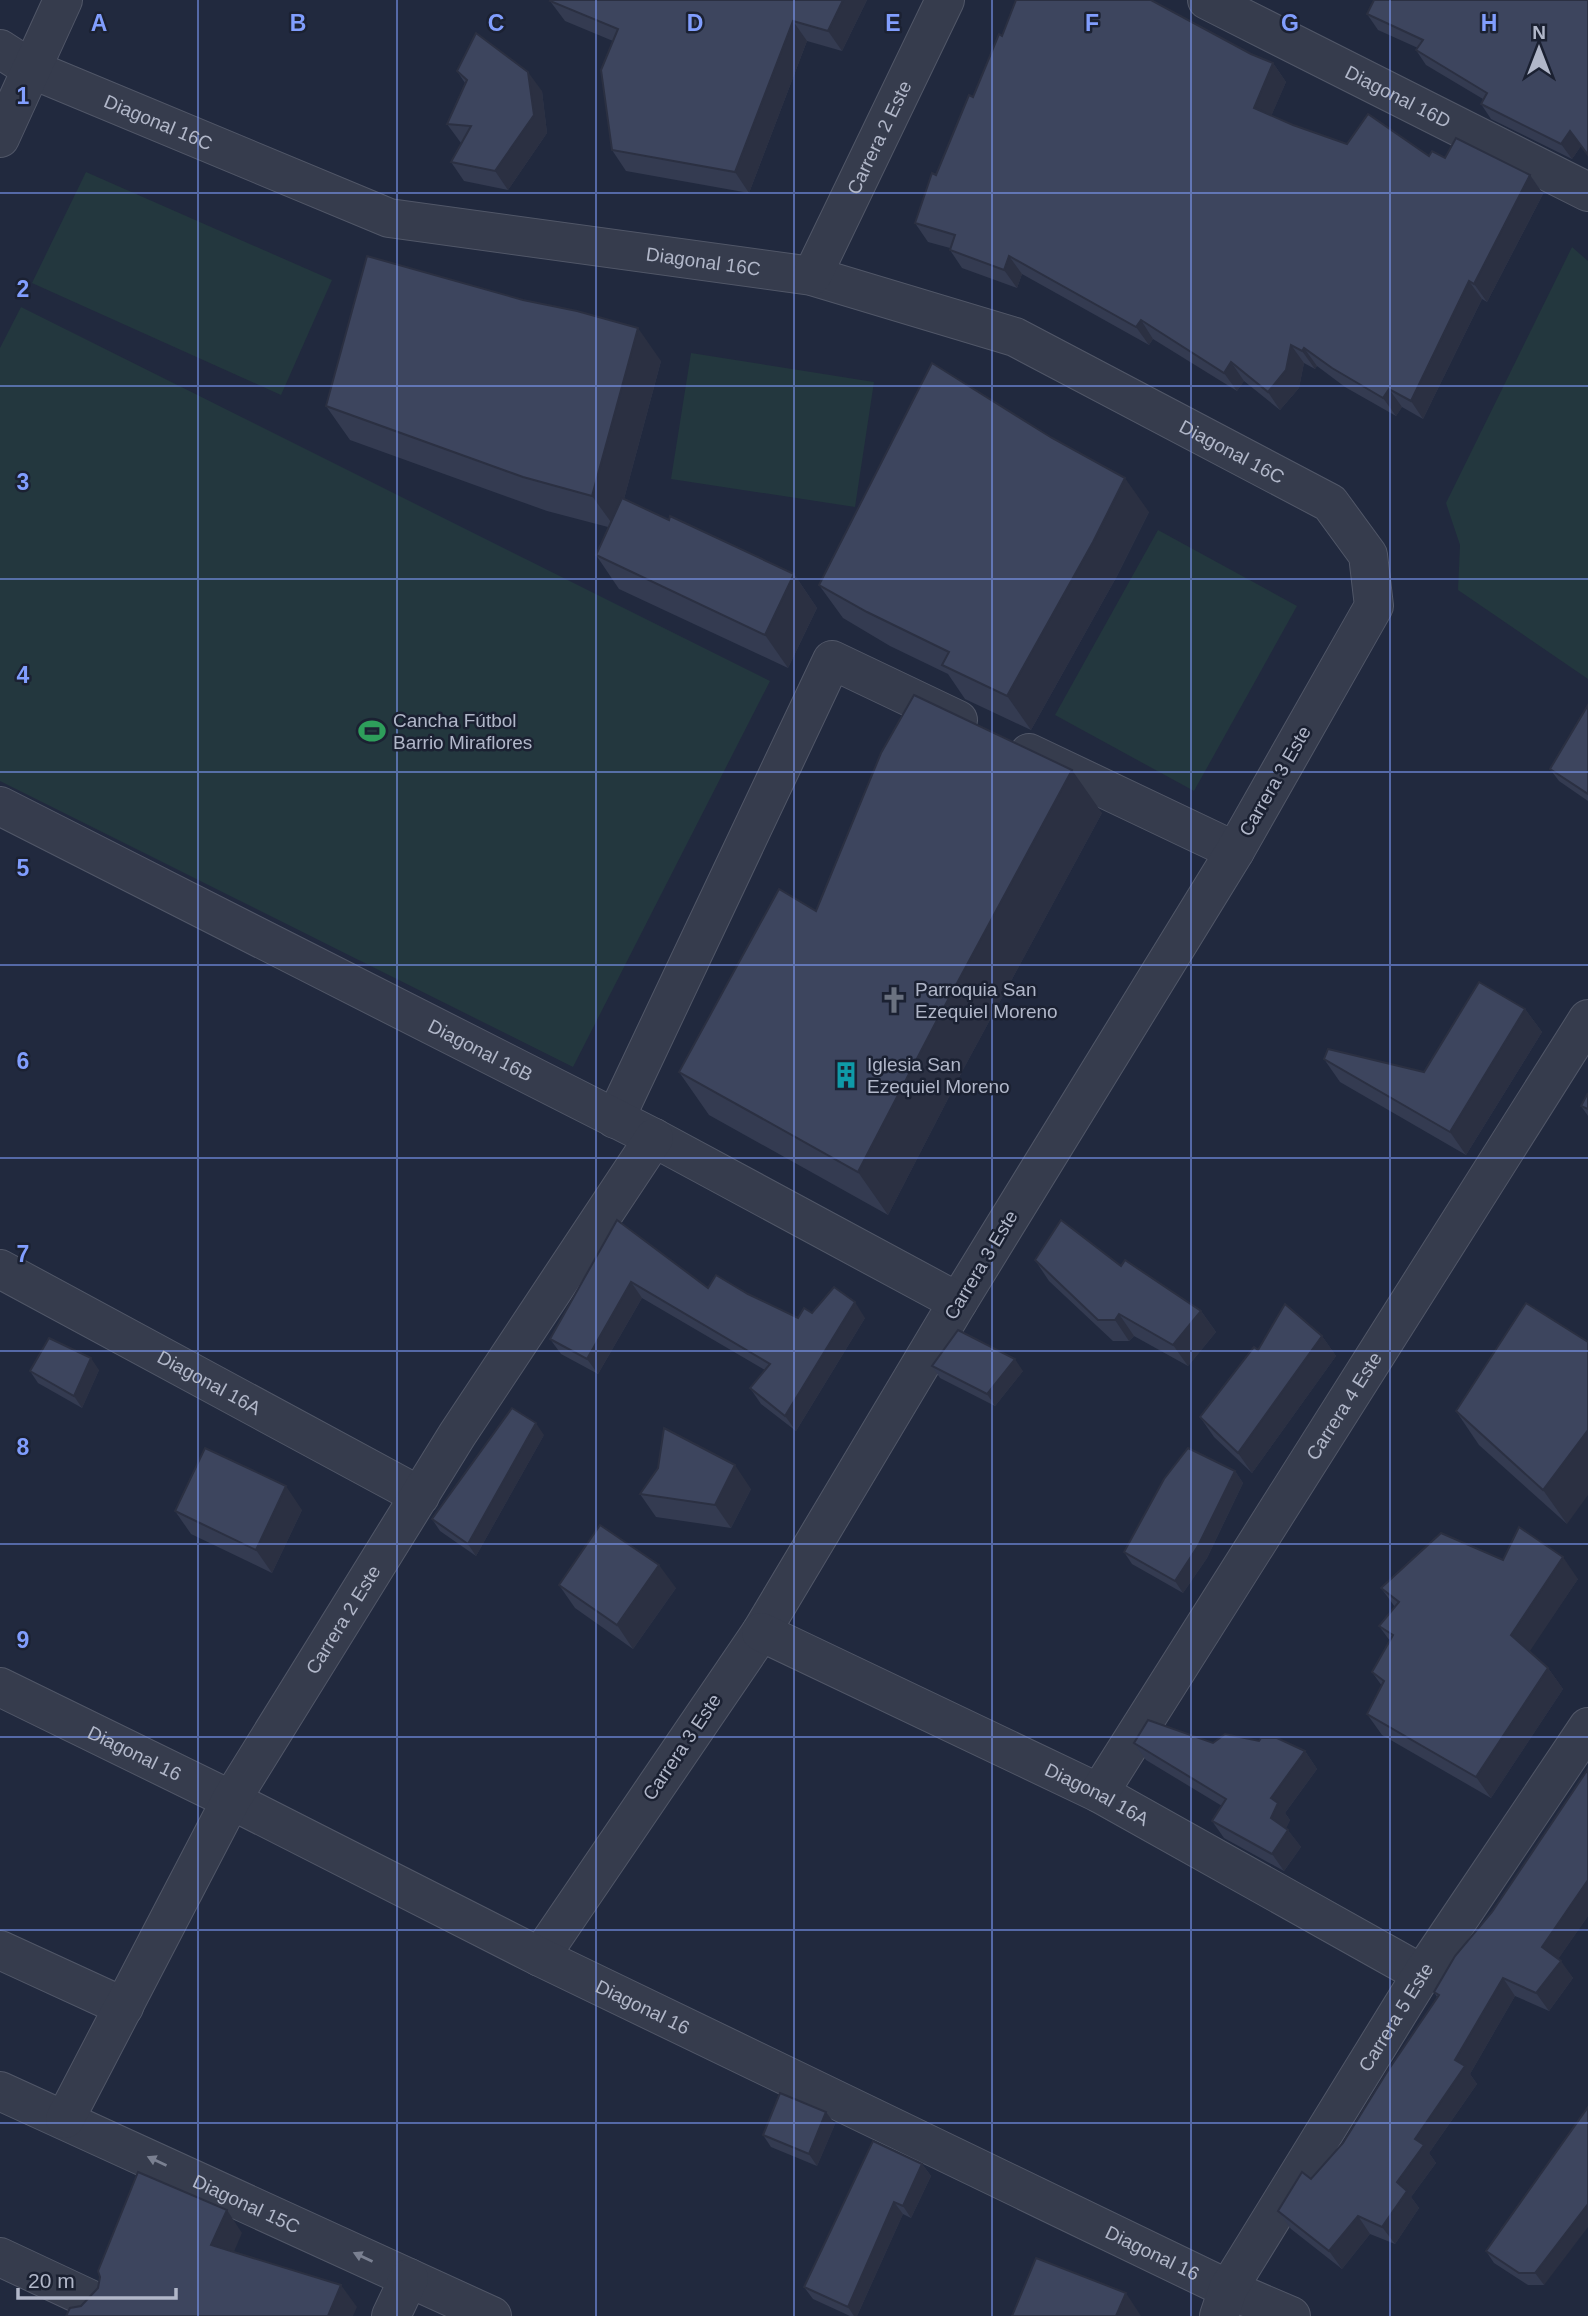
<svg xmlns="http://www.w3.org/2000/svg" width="1588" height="2316" font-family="Arial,sans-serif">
	<rect width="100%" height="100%" fill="#21293e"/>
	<!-- green -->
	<g fill="#23373e">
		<polygon points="86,172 332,280 281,395 32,283"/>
		<polygon points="1572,247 1588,261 1588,679 1458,590 1460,545 1446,503"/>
		<polygon points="21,307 770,681 573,1067 0,781 0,348"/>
		<polygon points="691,353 874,382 855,507 671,479"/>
		<polygon points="1158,530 1297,606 1194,791 1055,715"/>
	</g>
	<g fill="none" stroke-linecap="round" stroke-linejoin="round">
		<defs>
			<g id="pedestrian">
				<polyline points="1029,753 1235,851"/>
				<polyline points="615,1119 832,660 958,720"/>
			</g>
			<g id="minor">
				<path id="s1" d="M1207,0L1588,192"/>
				<path id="s2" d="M0,49L31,69L389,218L812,276L1015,337L1330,503L1368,555L1374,606L1235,851L958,1302L761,1632L540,1957"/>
				<polyline points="0,138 63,0"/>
				<path id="s3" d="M812,276L945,0"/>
				<path id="s4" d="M0,806L654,1138L958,1302"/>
				<path id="s5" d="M0,1269L420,1496"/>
				<path id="s6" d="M761,1632L1099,1793L1422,1974"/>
				<path id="s7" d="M0,1687L231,1800L540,1957L1228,2289L1291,2316"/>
				<path id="s8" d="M1099,1793L1588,1019"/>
				<polyline points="0,1950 124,2007"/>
				<path id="s9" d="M0,2091L492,2316"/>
				<path id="s10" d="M65,2119L231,1800L457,1435L654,1138"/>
				<polyline points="0,2257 94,2301"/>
				<polyline points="391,2316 409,2278"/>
				<path id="s11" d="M1219,2316L1228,2289L1422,1974L1588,1727"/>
			</g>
		</defs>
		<!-- pedestrian casing -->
		<use href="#pedestrian" stroke="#515768" stroke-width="40"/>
		<!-- minor casing -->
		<use href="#minor" stroke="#515768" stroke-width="40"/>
		<!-- pedestrian -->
		<use href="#pedestrian" stroke="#363c4d" stroke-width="38"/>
		<!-- minor -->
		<use href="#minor" stroke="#363c4d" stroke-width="38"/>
	</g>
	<!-- wall -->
	<g fill="#343b51">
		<polygon points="867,0 842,51 807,41 749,193 626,171 612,150 613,41 565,21 550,1"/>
		<polygon points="1588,0 1588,156 1581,146 1572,159 1491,119 1481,104 1483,99 1426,65 1416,50 1418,48 1378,30 1367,14"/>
		<polygon points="1002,36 1251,54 1273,63 1286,82 1271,116 1293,125 1347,144 1445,158 1530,175 1543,194 1487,302 1482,299 1423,419 1402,407 1396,416 1345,387 1317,366 1315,369 1304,363 1299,388 1280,410 1244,381 1237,391 1153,339 1149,345 1022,274 1017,288 962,268 950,250 950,248 928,242 915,223 936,175"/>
		<polygon points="457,71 542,91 547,133 508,190 464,181 451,162 462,143 461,143 447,124 465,83"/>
		<polygon points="661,361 624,499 669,520 794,574 817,608 788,668 619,589 596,555 608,527 547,511 350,440 326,406"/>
		<polygon points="1149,512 1117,576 1031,730 965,699 948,674 890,646 843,618 819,585"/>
		<polygon points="1588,705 1588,801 1559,781 1550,769"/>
		<polygon points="1102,813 965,1066 888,1215 709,1115 679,1072 816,911"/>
		<polygon points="1525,1009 1542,1032 1466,1155 1340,1082 1324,1059 1424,1072"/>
		<polygon points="1588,1093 1588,1116 1581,1106"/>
		<polygon points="617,1220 708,1288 748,1294 798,1318 812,1313 865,1318 796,1431 761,1404 750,1388 765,1370 642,1298 598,1374 561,1354 550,1339"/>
		<polygon points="1035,1260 1121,1266 1201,1311 1216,1332 1188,1366 1134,1336 1129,1341 1113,1341 1049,1281"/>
		<polygon points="1526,1303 1567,1524 1479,1445 1456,1411"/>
		<polygon points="1322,1336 1336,1356 1252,1473 1214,1437 1200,1417"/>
		<polygon points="932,1366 1023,1371 995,1406 940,1378"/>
		<polygon points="99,1370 82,1408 38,1383 30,1371"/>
		<polygon points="544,1435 476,1556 440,1531 432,1519"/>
		<polygon points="1235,1471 1243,1483 1207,1558 1183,1593 1132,1564 1124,1552"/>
		<polygon points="751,1489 731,1528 656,1517 640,1494"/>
		<polygon points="302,1510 272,1573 191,1534 175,1511"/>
		<polygon points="1503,1560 1578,1579 1529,1651 1548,1668 1563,1689 1491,1798 1382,1735 1367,1714 1382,1686 1372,1672 1390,1641 1379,1626 1395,1607 1381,1588"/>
		<polygon points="559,1585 676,1588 633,1649 575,1608"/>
		<polygon points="1134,1743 1213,1743 1305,1751 1317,1769 1285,1813 1290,1820 1286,1828 1301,1847 1284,1871 1224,1838 1212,1821 1222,1806 1146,1760"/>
		<polygon points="1588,1916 1558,1959 1573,1978 1549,2011 1515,1996 1470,2074 1477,2084 1429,2153 1436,2163 1411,2197 1419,2208 1395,2244 1370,2234 1342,2269 1291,2229 1278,2211 1311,2179 1343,2143 1437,1997 1434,1992"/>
		<polygon points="1588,2107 1544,2285 1528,2285 1494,2263 1486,2251"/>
		<polygon points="835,2124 817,2166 771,2147 763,2135"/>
		<polygon points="922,2164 931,2176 911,2218 903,2214 857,2316 850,2316 813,2299 804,2287"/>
	</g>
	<!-- shaded-wall -->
	<g fill="#2b3042">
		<polygon points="843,0 867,0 842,51 828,31"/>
		<polygon points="793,21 807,41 749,193 735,172"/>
		<polygon points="1273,63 1286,82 1267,126 1254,108"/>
		<polygon points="528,72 542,91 547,133 508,190 495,171"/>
		<polygon points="1570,131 1581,146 1572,159 1561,144"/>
		<polygon points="1530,175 1543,194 1487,302 1474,284"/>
		<polygon points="1009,256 1022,274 1017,288 1004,270"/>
		<polygon points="1469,281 1482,299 1423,419 1411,401"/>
		<polygon points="1141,320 1153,339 1149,345 1136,327"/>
		<polygon points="638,328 661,361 616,529 592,496"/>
		<polygon points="1291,345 1304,363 1299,388 1280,410 1268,392"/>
		<polygon points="1304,348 1317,366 1315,369 1302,351"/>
		<polygon points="1231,362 1244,381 1237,391 1224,373"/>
		<polygon points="1389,389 1402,407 1396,416 1383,398"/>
		<polygon points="1125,478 1149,512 1117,576 1031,730 1007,696"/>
		<polygon points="794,574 817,608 788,668 765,635"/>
		<polygon points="1072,770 1102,813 965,1066 888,1215 858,1172 935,1024"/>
		<polygon points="1525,1009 1542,1032 1466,1155 1450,1132"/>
		<polygon points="631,1282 642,1298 598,1374 587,1359"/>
		<polygon points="855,1302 865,1318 796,1431 785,1416"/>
		<polygon points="1201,1311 1216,1332 1188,1366 1173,1345"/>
		<polygon points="1119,1314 1134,1336 1129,1341 1115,1320"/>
		<polygon points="1322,1336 1336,1356 1252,1473 1238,1453"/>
		<polygon points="91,1358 99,1370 82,1408 74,1396"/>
		<polygon points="1015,1359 1023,1371 995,1406 987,1394"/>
		<polygon points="536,1423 544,1435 476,1556 468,1544"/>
		<polygon points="1588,1430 1588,1495 1567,1524 1543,1490"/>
		<polygon points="735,1465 751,1489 731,1528 715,1505"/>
		<polygon points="1235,1471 1243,1483 1207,1558 1183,1593 1175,1581"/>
		<polygon points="286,1486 302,1510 272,1573 256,1550"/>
		<polygon points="1563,1557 1578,1579 1526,1657 1511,1635"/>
		<polygon points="659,1565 676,1588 633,1649 617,1625"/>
		<polygon points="1548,1668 1563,1689 1491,1798 1476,1777"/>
		<polygon points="1305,1751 1317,1769 1285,1813 1290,1820 1283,1835 1271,1818 1271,1798"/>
		<polygon points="1288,1830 1301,1847 1284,1871 1272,1854"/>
		<polygon points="1588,1880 1588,1916 1554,1965 1542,1947"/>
		<polygon points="1561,1961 1573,1978 1549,2011 1536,1993"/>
		<polygon points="1503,1978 1515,1996 1470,2074 1477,2084 1429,2153 1436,2163 1411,2197 1419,2208 1395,2244 1382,2227 1397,2182 1415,2139 1455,2060"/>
		<polygon points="826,2112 835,2124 817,2166 809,2154"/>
		<polygon points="922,2164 931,2176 911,2218 903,2206"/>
		<polygon points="894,2202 903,2214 857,2316 854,2316 848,2307"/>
		<polygon points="1588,2204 1588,2227 1544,2285 1535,2273"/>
		<polygon points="227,2210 242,2233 227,2268 211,2245"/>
		<polygon points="1358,2216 1370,2234 1342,2269 1329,2251"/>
		<polygon points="341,2285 357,2307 353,2316 328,2316"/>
		<polygon points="1126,2293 1141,2316 1116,2316"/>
	</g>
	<!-- building -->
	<g fill="#3d455e" stroke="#2b3042" stroke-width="2">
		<polygon points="551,0 843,0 828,31 793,21 735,172 612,150 601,70 618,29 550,1"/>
		<polygon points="1016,0 1151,0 1251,54 1273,63 1254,108 1293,125 1347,144 1368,114 1429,156 1432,151 1445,158 1456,138 1530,175 1474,284 1469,281 1411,401 1389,389 1383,398 1332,368 1304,348 1302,351 1291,345 1286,370 1268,392 1231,362 1224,373 1141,320 1136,327 1009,256 1004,270 950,250 955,235 915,223 932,173 936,175 969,95 973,97 999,34 1002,36"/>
		<polygon points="1374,0 1588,0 1588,155 1570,131 1561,144 1481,104 1487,93 1416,50 1423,40 1367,14"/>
		<polygon points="476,33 528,72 534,115 495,171 451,162 471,126 447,124 467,80 457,71"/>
		<polygon points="367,256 523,300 577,311 638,328 592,496 523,477 326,406"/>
		<polygon points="932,363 1052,438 1125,478 1093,542 1007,696 942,665 949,652 867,612 819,585"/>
		<polygon points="622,498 669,520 670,516 794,574 765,635 596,555"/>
		<polygon points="914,695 1072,770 935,1024 858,1172 679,1072 779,889 816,911 881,753"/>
		<polygon points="1588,705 1588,794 1550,769"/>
		<polygon points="1479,982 1525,1009 1450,1132 1324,1059 1328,1049 1424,1072"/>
		<polygon points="1588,1093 1588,1109 1581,1106"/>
		<polygon points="617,1220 708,1288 716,1275 748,1294 798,1318 804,1308 812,1313 834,1287 855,1302 785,1416 750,1388 770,1364 631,1282 587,1359 550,1339"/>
		<polygon points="1061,1220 1121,1266 1125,1260 1201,1311 1173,1345 1119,1314 1115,1320 1098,1320 1035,1260"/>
		<polygon points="1526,1303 1588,1342 1588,1430 1543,1490 1456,1411"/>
		<polygon points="1285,1304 1322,1336 1238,1453 1200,1417 1254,1347 1258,1350"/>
		<polygon points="958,1330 1015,1359 987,1394 932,1366"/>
		<polygon points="49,1338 91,1358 74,1396 30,1371"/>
		<polygon points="512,1408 536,1423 468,1544 432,1519"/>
		<polygon points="664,1428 735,1465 715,1505 640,1494 658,1468"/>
		<polygon points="205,1448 286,1486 256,1550 175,1511"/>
		<polygon points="1188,1448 1235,1471 1198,1546 1175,1581 1124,1552 1164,1479"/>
		<polygon points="600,1525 659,1565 617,1625 559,1585"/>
		<polygon points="1519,1527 1563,1557 1511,1635 1548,1668 1476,1777 1367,1714 1384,1681 1372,1672 1393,1635 1379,1626 1399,1602 1381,1588 1441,1533 1503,1560"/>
		<polygon points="1148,1720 1213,1743 1225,1734 1259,1741 1261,1738 1277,1738 1305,1751 1271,1798 1278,1803 1271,1818 1288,1830 1272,1854 1212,1821 1226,1799 1134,1743"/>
		<polygon points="1588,1769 1588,1880 1542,1947 1561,1961 1536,1993 1503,1978 1455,2060 1465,2066 1415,2139 1424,2145 1397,2182 1407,2191 1382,2227 1358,2216 1329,2251 1278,2211 1302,2172 1311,2179 1343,2143 1387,2072 1439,1995 1434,1992 1455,1956 1492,1912"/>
		<polygon points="780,2093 826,2112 809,2154 763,2135"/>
		<polygon points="1588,2107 1588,2204 1535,2273 1519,2273 1486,2251"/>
		<polygon points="873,2141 922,2164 903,2206 894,2202 848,2307 804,2287"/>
		<polygon points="138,2172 227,2210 211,2245 341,2285 328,2316 66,2316 70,2308 81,2306 98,2288 100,2277 98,2271"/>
		<polygon points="1036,2258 1126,2293 1116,2316 1012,2316"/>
	</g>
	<!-- one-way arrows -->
	<defs><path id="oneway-solid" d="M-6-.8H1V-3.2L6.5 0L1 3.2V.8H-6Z" transform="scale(1.75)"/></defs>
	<g fill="#7a8091">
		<use href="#oneway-solid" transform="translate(157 2161) rotate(-155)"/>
		<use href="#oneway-solid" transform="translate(363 2257) rotate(-155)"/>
	</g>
	<!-- grid -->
	<path fill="none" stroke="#819efe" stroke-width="2" stroke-opacity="0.55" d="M198,0V2316M397,0V2316M596,0V2316M794,0V2316M992,0V2316M1191,0V2316M1390,0V2316M0,193H1588M0,386H1588M0,579H1588M0,772H1588M0,965H1588M0,1158H1588M0,1351H1588M0,1544H1588M0,1737H1588M0,1930H1588M0,2123H1588"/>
	<!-- icons -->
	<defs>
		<symbol id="stadium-bare" viewBox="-9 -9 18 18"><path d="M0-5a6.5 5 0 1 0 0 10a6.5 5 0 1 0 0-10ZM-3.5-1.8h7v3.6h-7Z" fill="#2e9e5b" stroke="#1b2132" stroke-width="2.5" paint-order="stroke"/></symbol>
		<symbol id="church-bare" viewBox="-9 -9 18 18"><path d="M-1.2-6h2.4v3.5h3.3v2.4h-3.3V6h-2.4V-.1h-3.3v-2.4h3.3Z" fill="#6b7280" stroke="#1b2132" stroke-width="2.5" paint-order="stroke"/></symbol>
		<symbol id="building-bare" viewBox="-9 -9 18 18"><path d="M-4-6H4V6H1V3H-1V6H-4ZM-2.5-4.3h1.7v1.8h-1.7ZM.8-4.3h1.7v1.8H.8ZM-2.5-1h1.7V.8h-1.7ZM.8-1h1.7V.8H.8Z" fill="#0f9aa8" stroke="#1b2132" stroke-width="2.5" paint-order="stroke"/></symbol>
	</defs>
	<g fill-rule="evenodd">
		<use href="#stadium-bare" x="353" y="712" width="38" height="38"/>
		<use href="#church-bare" x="875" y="981" width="38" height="38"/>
		<use href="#building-bare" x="827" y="1056" width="38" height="38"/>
	</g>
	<g text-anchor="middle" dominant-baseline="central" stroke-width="5" stroke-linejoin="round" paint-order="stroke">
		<!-- street labels -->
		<g font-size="19" fill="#b1b7c9" stroke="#1b2132">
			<text stroke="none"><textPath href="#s1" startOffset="214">Diagonal 16D</textPath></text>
			<text stroke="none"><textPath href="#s2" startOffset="175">Diagonal 16C</textPath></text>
			<text stroke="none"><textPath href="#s3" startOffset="154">Carrera 2 Este</textPath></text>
			<text stroke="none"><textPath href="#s2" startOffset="742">Diagonal 16C</textPath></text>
			<text stroke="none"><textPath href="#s2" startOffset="1309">Diagonal 16C</textPath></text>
			<text transform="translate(1275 781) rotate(-60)">Carrera 3 Este</text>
			<text stroke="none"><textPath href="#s4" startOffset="539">Diagonal 16B</textPath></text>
			<text transform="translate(981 1265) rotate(-59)">Carrera 3 Este</text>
			<text stroke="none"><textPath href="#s5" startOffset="238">Diagonal 16A</textPath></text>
			<text stroke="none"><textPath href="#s8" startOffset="458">Carrera 4 Este</textPath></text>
			<text stroke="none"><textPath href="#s10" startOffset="572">Carrera 2 Este</textPath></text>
			<text transform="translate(682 1747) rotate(-56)">Carrera 3 Este</text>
			<text stroke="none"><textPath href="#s7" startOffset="150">Diagonal 16</textPath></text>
			<text stroke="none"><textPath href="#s6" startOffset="373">Diagonal 16A</textPath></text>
			<text stroke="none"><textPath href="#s7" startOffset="718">Diagonal 16</textPath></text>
			<text stroke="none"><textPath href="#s11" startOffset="348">Carrera 5 Este</textPath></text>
			<text stroke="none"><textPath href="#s9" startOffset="271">Diagonal 15C</textPath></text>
			<text stroke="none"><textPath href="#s7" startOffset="1284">Diagonal 16</textPath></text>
		</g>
		<!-- poi labels -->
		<g font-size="19" fill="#b1b7c9" stroke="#1b2132" text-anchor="start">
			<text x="393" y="720">Cancha Fútbol<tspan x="393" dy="22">Barrio Miraflores</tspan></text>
			<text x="915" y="989">Parroquia San<tspan x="915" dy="22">Ezequiel Moreno</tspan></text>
			<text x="867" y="1064">Iglesia San<tspan x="867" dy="22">Ezequiel Moreno</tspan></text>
		</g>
	</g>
	<g font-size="23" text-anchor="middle" font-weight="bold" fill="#819efe" stroke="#1b2132" stroke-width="5" stroke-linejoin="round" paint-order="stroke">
		<text x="99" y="31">A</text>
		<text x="298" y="31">B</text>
		<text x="496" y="31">C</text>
		<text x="695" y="31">D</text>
		<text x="893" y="31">E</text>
		<text x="1092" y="31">F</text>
		<text x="1290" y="31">G</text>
		<text x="1489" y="31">H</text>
		<text x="23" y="104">1</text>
		<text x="23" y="297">2</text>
		<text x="23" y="490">3</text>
		<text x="23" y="683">4</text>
		<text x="23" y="876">5</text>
		<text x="23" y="1069">6</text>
		<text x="23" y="1262">7</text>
		<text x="23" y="1455">8</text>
		<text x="23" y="1648">9</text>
	</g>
	<!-- north arrow -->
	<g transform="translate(1539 49)" stroke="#1b2132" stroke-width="5" paint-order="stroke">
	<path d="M0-5L12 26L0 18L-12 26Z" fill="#b1b7c9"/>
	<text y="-10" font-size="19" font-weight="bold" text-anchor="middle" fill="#b1b7c9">N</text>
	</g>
	<!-- scale -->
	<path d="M18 2288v10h158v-10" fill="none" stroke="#b1b7c9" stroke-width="3.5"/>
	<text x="28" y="2288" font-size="21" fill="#b1b7c9" stroke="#1b2132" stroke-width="5" paint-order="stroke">20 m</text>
</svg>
